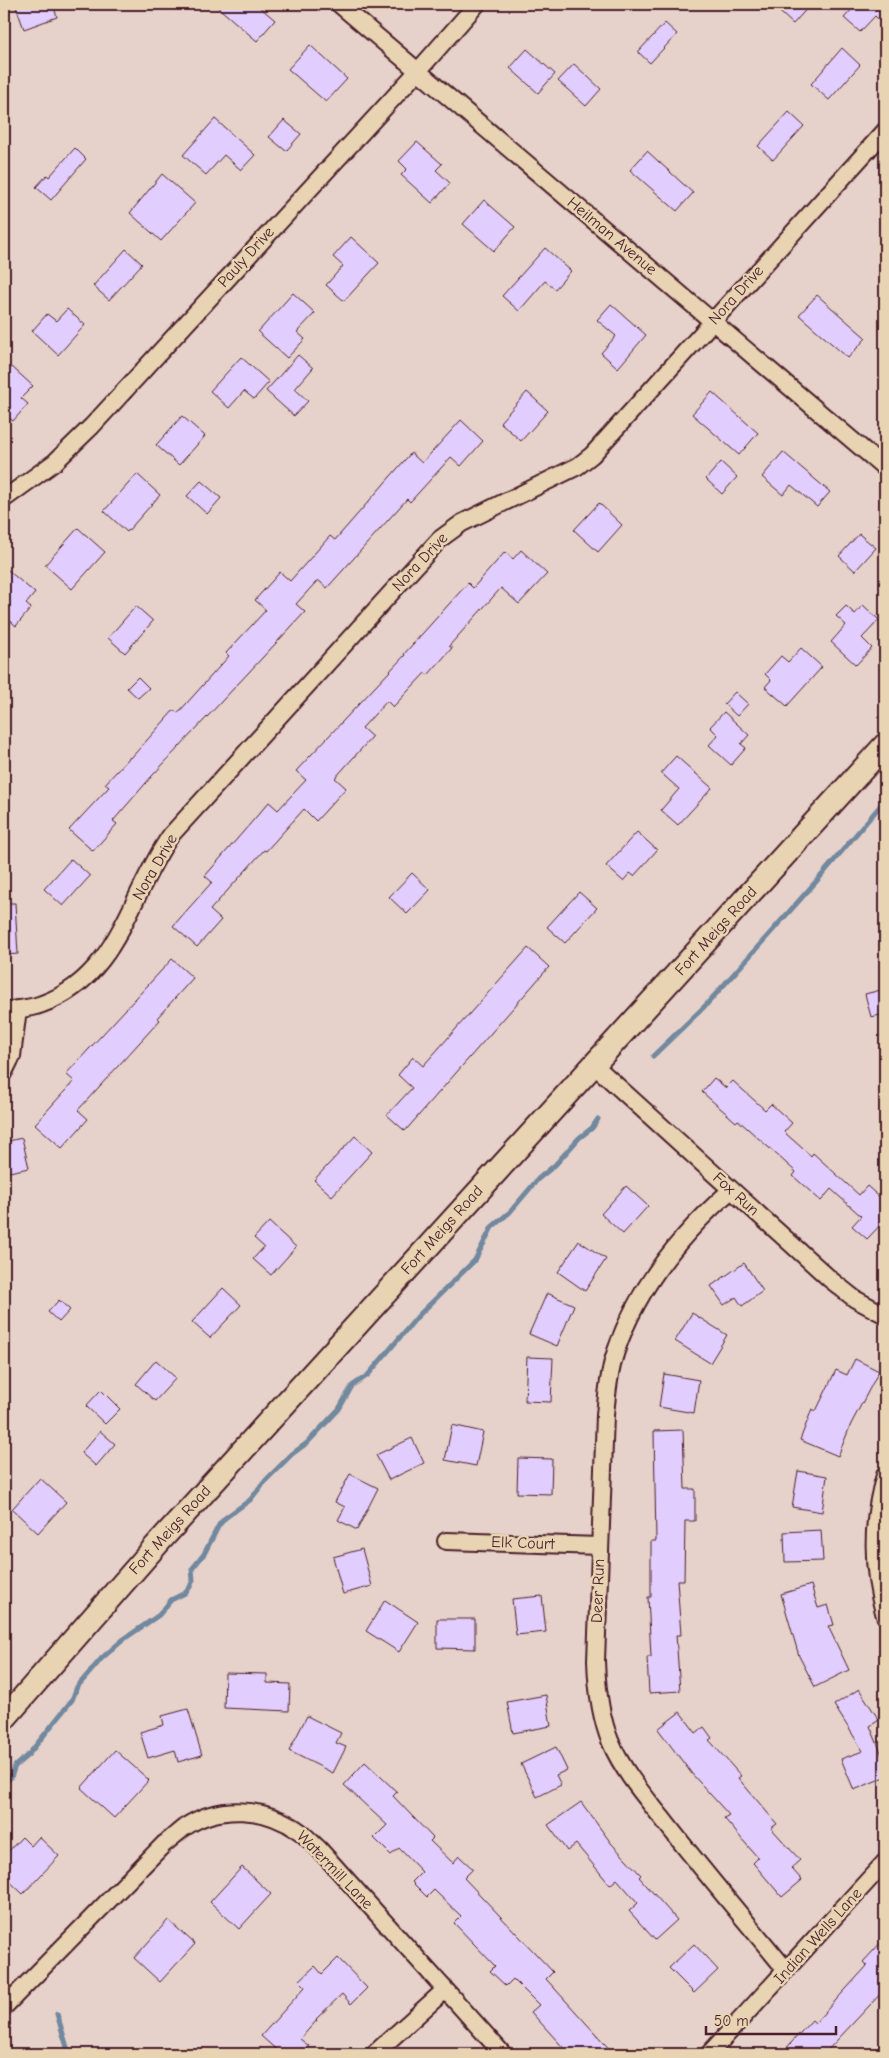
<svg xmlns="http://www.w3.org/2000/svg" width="889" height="2058" font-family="'Comic Neue',sans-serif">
	<rect width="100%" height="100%" fill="#e6d2ca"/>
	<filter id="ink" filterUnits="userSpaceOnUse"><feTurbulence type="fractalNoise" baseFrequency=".02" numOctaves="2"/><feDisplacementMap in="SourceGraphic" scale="10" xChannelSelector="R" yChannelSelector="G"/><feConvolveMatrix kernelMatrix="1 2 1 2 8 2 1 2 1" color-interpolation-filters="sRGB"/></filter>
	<g filter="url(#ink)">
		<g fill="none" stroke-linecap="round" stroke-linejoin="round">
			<!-- stream -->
			<g stroke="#71889f" stroke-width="5">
				<polyline points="653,1056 706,1005 821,876 885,800"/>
				<polyline points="4,1784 11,1777 15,1766 29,1754 72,1700 77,1687 102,1658 124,1639 159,1615 171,1600 185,1593 190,1587 193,1580 192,1569 204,1554 219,1525 225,1518 250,1500 266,1480 292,1454 307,1443 339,1409 352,1386 368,1375 418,1316 475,1260 492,1227 510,1212 538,1179 555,1165 579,1138 592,1128 598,1119"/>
				<polyline points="4,1931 5,1933"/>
				<polyline points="57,2014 69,2054"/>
			</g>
		</g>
		<!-- building -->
		<g fill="#e1cdfe" stroke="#4a1f2b">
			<polygon points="15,4 53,4 57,17 24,29"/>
			<polygon points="214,4 256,4 275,20 257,41"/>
			<polygon points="771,4 811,4 793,24"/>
			<polygon points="857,4 885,4 885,25 875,16 860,32 844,18"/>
			<polygon points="665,23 677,34 650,63 638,52"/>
			<polygon points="310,45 347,79 326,102 288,69"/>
			<polygon points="842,48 860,65 829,100 811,84"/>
			<polygon points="527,49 555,74 538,93 510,68"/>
			<polygon points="574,64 601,89 586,106 558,81"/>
			<polygon points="789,112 804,126 773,160 758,146"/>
			<polygon points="215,119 255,155 241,170 224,155 206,175 183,155"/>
			<polygon points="284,120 301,134 286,151 269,137"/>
			<polygon points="417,142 442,164 436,170 450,183 432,203 401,175 407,169 399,161"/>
			<polygon points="75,148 86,159 51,200 36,187 47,175 49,177"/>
			<polygon points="647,151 693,193 677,211 630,170"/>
			<polygon points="162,174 195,203 161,241 130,213"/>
			<polygon points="484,200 515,227 494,251 463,224"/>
			<polygon points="351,237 379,263 344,301 326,285 343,266 333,257"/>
			<polygon points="545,248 571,271 555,289 545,281 519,311 502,296"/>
			<polygon points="126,249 142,264 109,300 93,286"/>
			<polygon points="293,293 315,313 297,332 305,339 287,358 258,332"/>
			<polygon points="817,295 866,338 848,358 799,315"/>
			<polygon points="611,304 646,335 618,368 601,353 616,336 597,320"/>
			<polygon points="67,309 85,325 58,355 32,331 47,314 56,321"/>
			<polygon points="298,355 313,368 295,389 308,401 294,416 266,391"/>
			<polygon points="241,357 269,382 254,399 244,391 229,408 210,391"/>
			<polygon points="12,367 33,386 21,398 28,404 13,421 4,413 4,375"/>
			<polygon points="527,392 548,411 521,441 500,422"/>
			<polygon points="712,392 758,433 739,455 692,414"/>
			<polygon points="182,416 205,436 179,465 156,445"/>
			<polygon points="461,420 483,441 461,466 451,457 410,502 407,499 327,588 318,580 296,604 305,612 152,776 113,821 117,824 93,851 69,830 109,787 105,784 130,757 131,758 174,710 178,713 229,656 226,653 266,610 255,600 280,572 290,581 330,536 335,540 411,453 422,463"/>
			<polygon points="783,452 830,492 817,507 791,485 783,495 762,477"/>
			<polygon points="721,462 737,477 722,494 706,479"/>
			<polygon points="137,474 160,495 127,532 104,511"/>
			<polygon points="201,481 221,498 207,514 187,496"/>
			<polygon points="599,503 622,525 598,552 574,530"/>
			<polygon points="78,528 105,552 72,589 45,565"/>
			<polygon points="859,534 876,548 855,571 839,556"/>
			<polygon points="521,550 547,574 519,604 501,588 449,646 452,648 428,675 425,673 393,707 387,701 362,728 372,737 335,778 346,788 316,821 304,809 266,851 264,850 210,910 221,920 197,947 173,926 212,882 205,876 269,802 278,810 306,780 296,771 405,655 404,654 468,583 473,588 505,552 513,559"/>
			<polygon points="4,567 35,593 26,604 31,608 16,626 4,615"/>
			<polygon points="863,605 879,620 862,638 872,648 856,665 831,642 846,625 836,616 846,606 855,614"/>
			<polygon points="136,606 153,621 125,653 108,638"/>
			<polygon points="801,648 822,667 787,706 765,687 771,680 765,674 781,656 788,662"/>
			<polygon points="138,677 149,688 138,698 127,688"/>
			<polygon points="735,692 748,704 737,716 724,704"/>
			<polygon points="724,712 749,735 741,744 746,748 731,765 709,745 718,735 710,727"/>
			<polygon points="676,756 712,788 678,825 661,810 679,789 661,773"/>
			<polygon points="637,832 657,850 634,876 630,873 623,881 606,866"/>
			<polygon points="71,859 90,876 63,906 44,889"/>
			<polygon points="412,873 430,890 407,914 389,897"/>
			<polygon points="579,892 597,908 565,943 547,927"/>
			<polygon points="4,903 15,903 18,954 4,955"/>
			<polygon points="528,948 549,967 405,1131 387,1115 412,1088 398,1075 413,1057 423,1066"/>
			<polygon points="172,959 193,978 157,1018 160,1020 78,1110 88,1119 62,1148 35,1124 74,1081 66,1074"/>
			<polygon points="885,989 885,1014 871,1017 865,994"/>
			<polygon points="714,1078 726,1088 733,1081 765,1110 771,1104 792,1123 784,1132 811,1156 813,1153 859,1195 867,1186 885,1202 885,1220 867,1239 852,1226 861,1216 831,1189 821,1201 793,1176 796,1172 738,1120 736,1122 702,1092"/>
			<polygon points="355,1136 372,1152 332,1196 314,1180"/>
			<polygon points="22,1138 29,1168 4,1173 4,1142"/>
			<polygon points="626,1186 648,1206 623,1234 601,1214"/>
			<polygon points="269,1222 296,1247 271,1275 253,1259 264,1247 254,1238"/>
			<polygon points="579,1241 606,1259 585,1291 558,1272"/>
			<polygon points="744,1263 763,1291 742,1306 736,1297 724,1305 711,1286"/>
			<polygon points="223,1288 241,1305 210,1338 192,1322"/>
			<polygon points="547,1293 574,1305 557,1346 529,1334"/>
			<polygon points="59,1300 70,1310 59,1322 48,1312"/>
			<polygon points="692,1313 727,1335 710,1363 675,1341"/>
			<polygon points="527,1357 553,1358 551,1402 525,1401"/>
			<polygon points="855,1359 879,1371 851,1424 838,1456 800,1440 812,1409 816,1411 836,1370 847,1375"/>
			<polygon points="156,1360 176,1378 155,1401 136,1384"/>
			<polygon points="664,1374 699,1380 694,1413 659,1407"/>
			<polygon points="101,1390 120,1409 105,1424 86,1406"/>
			<polygon points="452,1425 483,1432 476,1466 445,1460"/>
			<polygon points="683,1430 685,1489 695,1489 695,1521 685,1521 684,1580 677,1580 681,1635 676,1635 680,1691 649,1693 647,1657 651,1657 648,1597 651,1597 651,1541 656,1541 654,1431"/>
			<polygon points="100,1431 115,1444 96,1466 81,1453"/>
			<polygon points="412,1438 424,1463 389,1480 376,1455"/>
			<polygon points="518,1458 552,1459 551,1494 517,1493"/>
			<polygon points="798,1471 827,1476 822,1512 792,1507"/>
			<polygon points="350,1474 378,1488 357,1530 338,1520 345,1507 335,1502"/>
			<polygon points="40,1478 66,1502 38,1533 12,1509"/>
			<polygon points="821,1530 823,1561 785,1562 784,1532"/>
			<polygon points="362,1549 372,1586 343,1594 333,1557"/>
			<polygon points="811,1585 818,1608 828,1605 834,1625 828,1626 849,1670 815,1687 799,1656 781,1594"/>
			<polygon points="542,1596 546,1632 516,1635 512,1599"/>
			<polygon points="385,1600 418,1622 399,1652 366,1631"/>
			<polygon points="437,1619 475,1619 475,1649 437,1648"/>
			<polygon points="225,1673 267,1674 267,1683 290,1684 289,1711 224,1708"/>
			<polygon points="859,1689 879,1720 870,1726 885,1762 885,1777 854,1790 841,1759 863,1751 834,1705"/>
			<polygon points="546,1695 551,1726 513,1733 507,1702"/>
			<polygon points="188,1709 202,1755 178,1762 175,1750 148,1758 140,1732 164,1725 162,1716"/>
			<polygon points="680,1712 696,1733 704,1727 712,1738 709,1740 741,1776 738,1778 777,1824 771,1828 800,1860 791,1868 802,1880 782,1897 753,1863 758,1858 724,1818 729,1815 692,1774 658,1729"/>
			<polygon points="307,1716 341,1733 336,1743 346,1747 333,1773 289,1751"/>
			<polygon points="556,1747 567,1770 556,1775 561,1785 537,1797 521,1764"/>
			<polygon points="115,1750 149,1780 114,1818 81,1788"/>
			<polygon points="365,1762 397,1792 393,1796 433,1838 430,1841 453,1863 459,1856 473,1869 464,1878 553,1972 546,1979 614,2054 569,2054 531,2012 539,2005 513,1979 506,1986 490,1971 495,1966 454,1923 461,1916 434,1890 427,1897 412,1882 422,1872 399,1848 391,1855 374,1838 387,1825 344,1785"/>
			<polygon points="581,1802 611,1843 641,1875 639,1877 677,1920 655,1940 629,1911 638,1903 617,1879 610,1885 576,1844 567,1851 548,1825"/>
			<polygon points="22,1837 31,1846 39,1837 59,1856 23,1894 4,1876 4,1856"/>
			<polygon points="242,1867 271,1894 239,1929 210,1902"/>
			<polygon points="168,1920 195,1944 160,1982 134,1958"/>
			<polygon points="885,1938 885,1989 824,2054 781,2054 812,2020 815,2023 867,1966 863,1962"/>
			<polygon points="694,1944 718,1970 694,1993 669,1968"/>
			<polygon points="338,1958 367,1988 351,2004 342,1994 316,2019 317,2020 300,2039 309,2046 301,2054 281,2054 261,2036 305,1987 299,1981 315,1966 322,1974"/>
		</g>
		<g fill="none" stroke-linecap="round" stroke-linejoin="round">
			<defs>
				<g id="street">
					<polyline points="339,4 885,468"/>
					<polyline points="4,499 55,462 92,426 418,71 477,4"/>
					<path d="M4,1011C16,1009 30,1009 42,1004C119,977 129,894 171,835L440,539L462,523L578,466L592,455L885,131"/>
					<polyline points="594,1065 831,1280 855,1299 885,1315"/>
					<polyline points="4,1072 12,1056 18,1009"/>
					<path d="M731,1190C681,1234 637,1288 616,1351C609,1372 607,1394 605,1415L596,1661C597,1689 600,1717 611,1743C623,1771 643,1794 662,1818C702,1870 745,1920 786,1970"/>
					<path d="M885,1475C871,1522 871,1568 885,1616"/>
					<polyline points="446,1541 599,1546"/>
					<path d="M4,2007L164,1844C171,1839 178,1832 185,1827C219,1804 266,1807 299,1831C306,1836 312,1843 319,1849L503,2054"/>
					<polyline points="374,2054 445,1990"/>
					<polyline points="709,2054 885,1862"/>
				</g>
				<polyline id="secondary" points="4,1719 160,1541 885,745"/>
			</defs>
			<!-- street casing -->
			<use href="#street" stroke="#4a1f2b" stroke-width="20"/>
			<!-- secondary casing -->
			<use href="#secondary" stroke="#4a1f2b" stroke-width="26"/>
			<!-- street -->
			<use href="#street" stroke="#e8d4b3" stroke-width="16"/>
			<!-- secondary -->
			<use href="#secondary" stroke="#e8d4b3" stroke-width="22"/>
		</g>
	</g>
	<g text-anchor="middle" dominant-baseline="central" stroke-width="5" stroke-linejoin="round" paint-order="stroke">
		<!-- street labels -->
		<g font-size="16" fill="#4a1f2b" stroke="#e8d4b3">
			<text transform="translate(612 236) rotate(40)">Heilman Avenue</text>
			<text transform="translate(246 257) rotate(-48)">Pauly Drive</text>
			<text transform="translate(736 295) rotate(-48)">Nora Drive</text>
			<text transform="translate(420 562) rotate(-47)">Nora Drive</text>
			<text transform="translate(155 867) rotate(-60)">Nora Drive</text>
			<text transform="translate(716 931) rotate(-48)">Fort Meigs Road</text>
			<text transform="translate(736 1194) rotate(42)">Fox Run</text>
			<text transform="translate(442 1230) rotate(-48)">Fort Meigs Road</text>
			<text transform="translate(170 1530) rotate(-48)">Fort Meigs Road</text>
			<text transform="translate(523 1543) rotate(2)">Elk Court</text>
			<text transform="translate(598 1591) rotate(-88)">Deer Run</text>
			<text transform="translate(335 1870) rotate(46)">Watermill Lane</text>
			<text transform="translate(818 1936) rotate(-48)">Indian Wells Lane</text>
		</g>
	</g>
	<!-- margin -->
	<rect width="889" height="2058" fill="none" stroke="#e8d4b3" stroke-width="20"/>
	<rect x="10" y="10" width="869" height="2038" fill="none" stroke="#4a1f2b" stroke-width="2" filter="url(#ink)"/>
	<!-- scale -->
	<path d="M706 2026v8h130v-8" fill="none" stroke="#4a1f2b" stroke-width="2.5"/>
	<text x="714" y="2026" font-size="15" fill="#4a1f2b" stroke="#e8d4b3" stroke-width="4" paint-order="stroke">50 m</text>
</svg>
